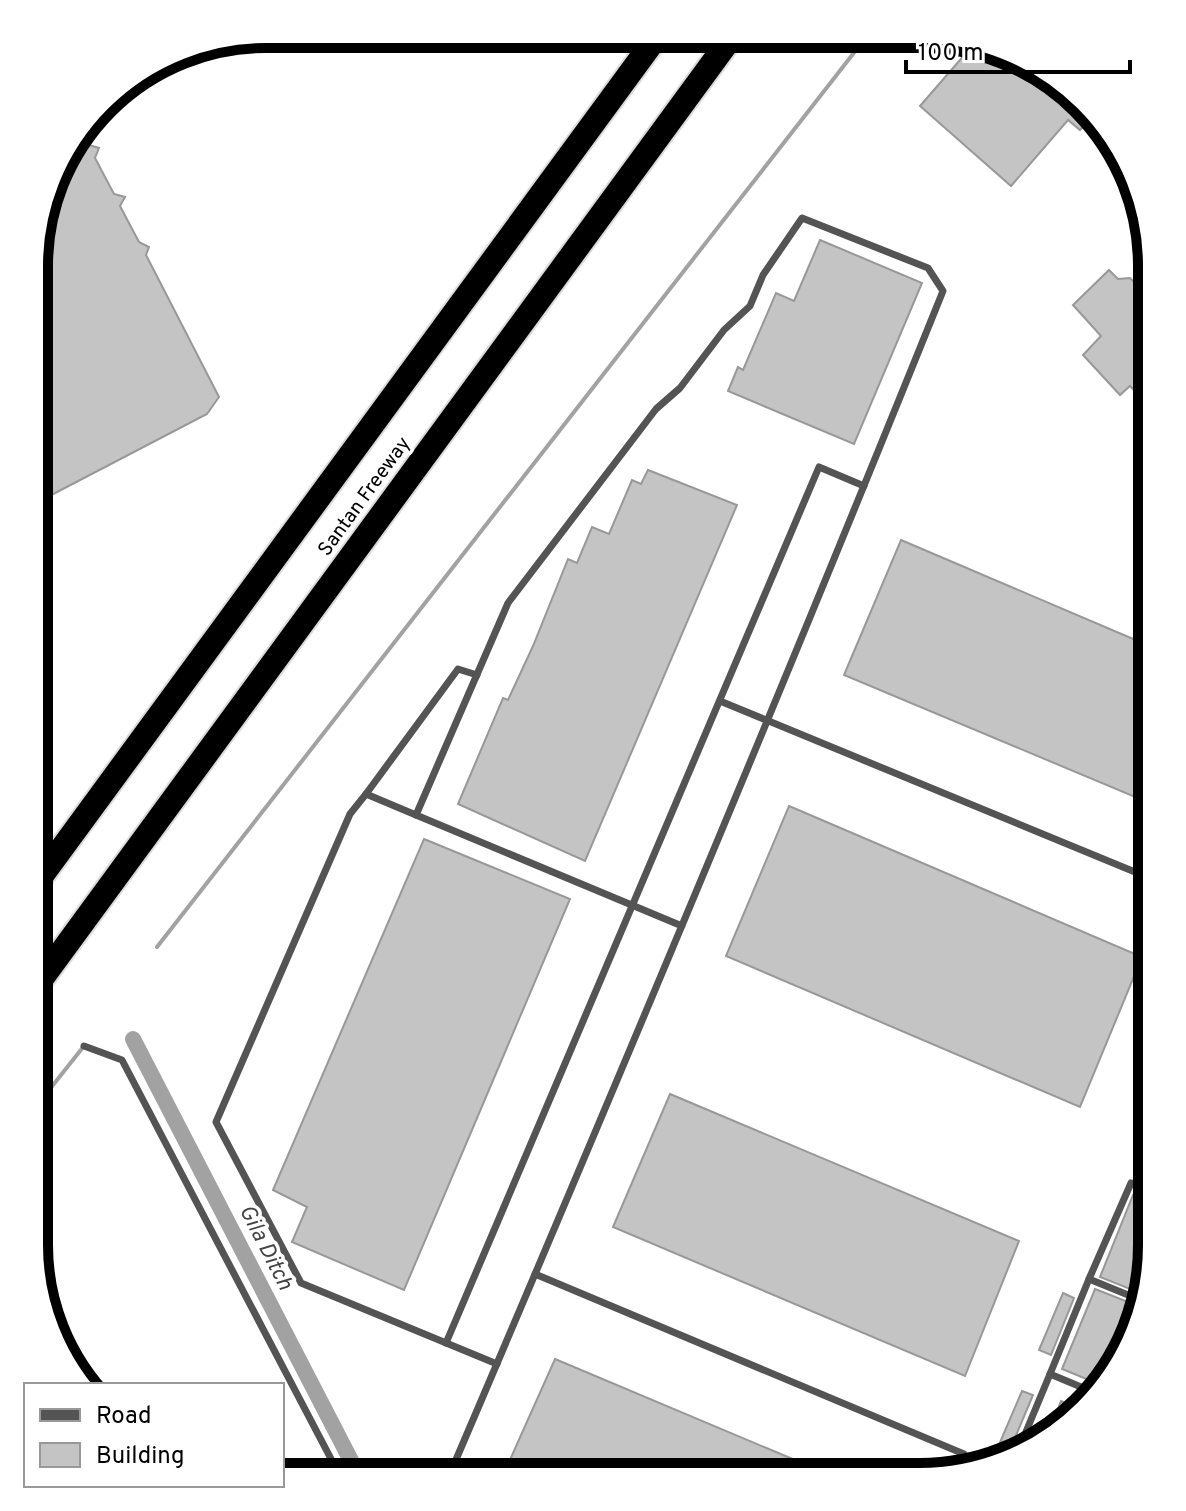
<svg xmlns="http://www.w3.org/2000/svg" width="1186" height="1511" font-family="Overpass,sans-serif">
	<rect width="100%" height="100%" fill="#fff"/>
	<g fill="none" stroke-linecap="round" stroke-linejoin="round">
		<!-- stream -->
		<g stroke="#a2a2a2" stroke-width="4">
			<polyline points="157,947 867,36"/>
			<polyline points="34,1109 84,1046"/>
		</g>
		<!-- canal -->
		<polyline stroke="#a2a2a2" stroke-width="16" points="133,1039 359,1476"/>
	</g>
	<!-- building -->
	<g fill="#c4c4c4" stroke="#989898" stroke-width="2">
		<polygon points="973,45 1049,73 1091,118 1080,130 1068,120 1011,186 920,106"/>
		<polygon points="81,131 89,145 99,148 95,158 114,194 125,197 120,206 139,242 149,247 146,255 219,397 207,414 36,503 36,235 65,150"/>
		<polygon points="820,240 922,283 854,444 728,391 738,367 743,370 776,293 794,301"/>
		<polygon points="1109,270 1118,279 1130,278 1140,288 1152,276 1152,409 1130,386 1120,395 1083,355 1101,336 1073,305"/>
		<polygon points="648,470 737,505 585,861 458,804 503,698 508,700 533,646 568,559 577,563 592,527 609,534 632,480 641,484"/>
		<polygon points="901,540 1152,647 1152,804 844,675"/>
		<polygon points="789,806 1142,957 1080,1107 726,956"/>
		<polygon points="424,839 570,899 404,1290 292,1242 307,1207 273,1190"/>
		<polygon points="670,1094 1019,1241 965,1376 613,1227"/>
		<polygon points="1133,1195 1152,1202 1151,1261 1140,1293 1100,1277"/>
		<polygon points="1095,1289 1136,1305 1113,1374 1101,1385 1062,1369"/>
		<polygon points="1063,1293 1074,1298 1051,1355 1039,1350"/>
		<polygon points="555,1359 833,1476 833,1477 517,1476 505,1471"/>
		<polygon points="1022,1391 1033,1395 1009,1452 998,1447"/>
		<polygon points="1061,1401 1077,1408 1047,1436"/>
	</g>
	<g fill="none" stroke-linecap="round" stroke-linejoin="round">
		<defs>
			<g id="highway">
				<polyline points="35,885 658,35"/>
				<polyline points="35,988 733,35"/>
			</g>
		</defs>
		<!-- highway casing -->
		<use href="#highway" stroke="#dbdbdb" stroke-width="28"/>
		<!-- lane -->
		<g stroke="#545454" stroke-width="7">
			<polyline points="720,701 1152,879"/>
			<polyline points="366,794 350,814 216,1122 301,1283 497,1364"/>
			<polyline points="416,815 366,794 458,669 477,675"/>
			<polyline points="84,1046 122,1060 340,1476"/>
			<polyline points="535,1274 964,1454"/>
			<polyline points="1089,1279 1050,1374 1093,1392"/>
			<polyline points="1138,1299 1089,1279 1131,1183 1152,1192"/>
			<polyline points="446,1343 819,467 864,486"/>
			<polyline points="1018,1451 1050,1374"/>
			<path d="M449,1476C617,1083 783,688 943,291L928,268L802,218L763,275L750,306L724,330L680,388L656,409L508,603L416,815L682,926"/>
		</g>
		<!-- street -->
		<polyline stroke="#545454" stroke-width="14" points="107,112 120,88"/>
		<!-- highway -->
		<use href="#highway" stroke="#000" stroke-width="24"/>
	</g>
	<g text-anchor="middle" dominant-baseline="central" stroke-width="7" stroke-linejoin="round" paint-order="stroke">
		<!-- street labels -->
		<g font-size="20" fill="#000" stroke="#fff">
			<text transform="translate(365 497) rotate(-54)">Santan Freeway</text>
		</g>
		<!-- water labels -->
		<g font-size="22" font-style="italic" fill="#434343" stroke="#fff">
			<text transform="translate(265 1248) rotate(63)">Gila Ditch</text>
		</g>
	</g>
	<!-- crop -->
	<path d="M0 0H1186V1511H0ZM266 48H920A218 218 0 0 1 1138 266V1245A218 218 0 0 1 920 1463H266A218 218 0 0 1 48 1245V266A218 218 0 0 1 266 48Z" fill="#fff" fill-rule="evenodd"/>
	<path fill="none" stroke="#000" stroke-width="10" d="M266 48H920A218 218 0 0 1 1138 266V1245A218 218 0 0 1 920 1463H266A218 218 0 0 1 48 1245V266A218 218 0 0 1 266 48Z"/>
	<!-- legend -->
	<rect x="24" y="1383" width="260" height="104" fill="#ffffff" stroke="#999999" stroke-width="2"/>
	<rect x="40" y="1409" width="40" height="12" fill="#545454" stroke="#999999" stroke-width="2"/>
	<text x="96" y="1423" font-size="24" fill="#000000">Road</text>
	<rect x="40" y="1443" width="40" height="24" fill="#c4c4c4" stroke="#999999" stroke-width="2"/>
	<text x="96" y="1463" font-size="24" fill="#000000">Building</text>
	<!-- scale -->
	<path d="M906 60v12h224v-12" fill="none" stroke="#000000" stroke-width="4"/>
	<text x="918" y="60" font-size="24" fill="#000000" stroke="#ffffff" stroke-width="6" paint-order="stroke">100 m</text>
</svg>
